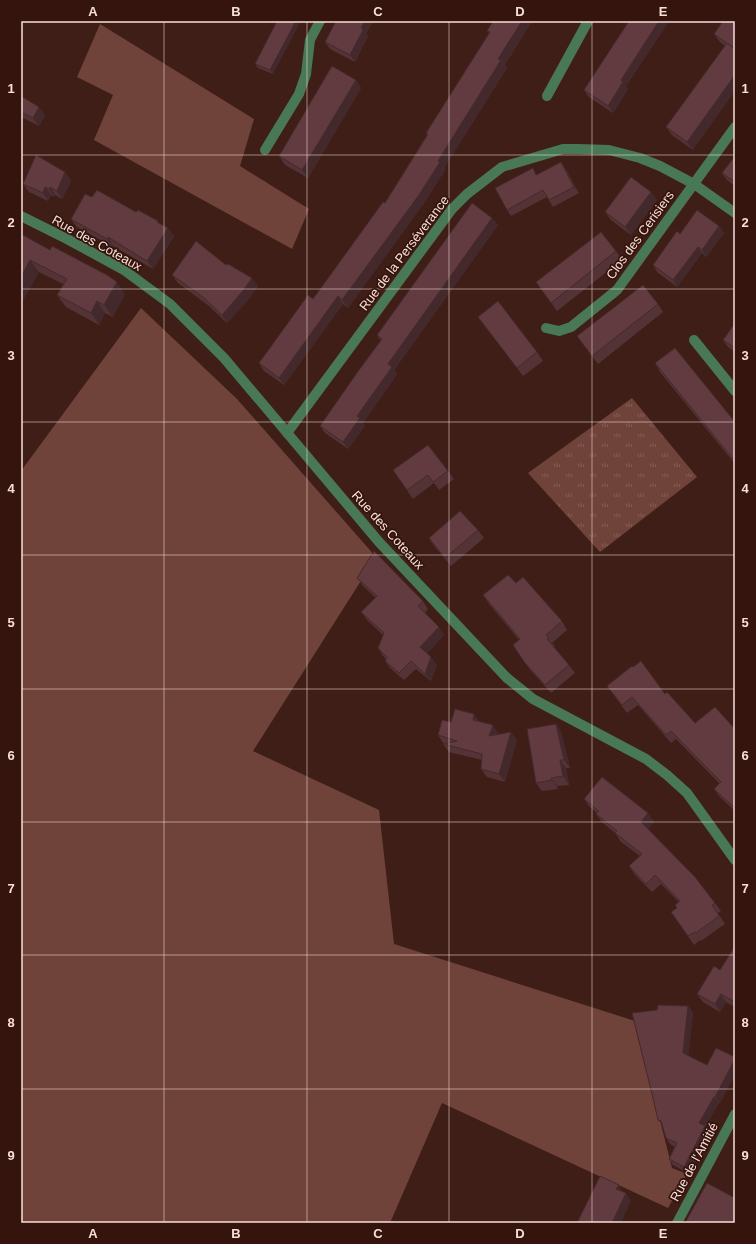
<svg xmlns="http://www.w3.org/2000/svg" width="756" height="1244" font-family="Helvetica,sans-serif">
	<defs>
		<pattern id="park-tufts" width="24" height="20" patternUnits="userSpaceOnUse"><rect width="24" height="20" fill="#6f433a"/><path d="M3 7l-1-3M5 7V3M7 7l1-3M15 17l-1-3M17 17v-4M19 17l1-3" fill="none" stroke="#845e56"/></pattern>
	</defs>
	<rect width="100%" height="100%" fill="#3f1e17"/>
	<!-- green -->
	<g fill="#6f433a">
		<polygon points="100,24 254,119 240,166 309,209 292,249 94,140 113,95 77,77"/>
		<polygon points="141,308 237,399 376,557 253,751 379,810 394,944 635,1021 672,1168 687,1174 668,1208 442,1103 390,1223 21,1223 21,471"/>
	</g>
	<!-- park -->
	<polygon fill="url(#park-tufts)" points="632,398 697,477 600,552 528,473"/>
	<g fill="none" stroke-linecap="round" stroke-linejoin="round">
		<!-- minor -->
		<g stroke="#487856" stroke-width="10">
			<polyline points="547,96 588,21"/>
			<polyline points="265,150 299,94 306,74 310,40 320,21"/>
			<polyline points="21,216 67,239 124,270 170,304 224,358 379,542 507,678 533,699 646,759 667,775 687,793 735,860"/>
			<polyline points="546,328 559,331 571,327 617,290 735,127"/>
			<polyline points="694,340 735,391"/>
			<polyline points="287,433 452,209 467,194 502,167 563,149 578,149 609,150 640,158 660,166 694,184 735,213"/>
			<polyline points="677,1223 735,1114"/>
		</g>
	</g>
	<!-- wall -->
	<g fill="#533336">
		<polygon points="277,21 273,74 258,68 255,64"/>
		<polygon points="336,21 373,21 366,34 368,36 355,62 330,49 325,42"/>
		<polygon points="493,21 532,21 505,65 507,68 444,168 445,170 424,203 348,308 343,304 284,385 264,371 259,363 313,299 385,203 427,135 426,133 489,33 487,31"/>
		<polygon points="629,21 669,21 626,86 628,89 613,113 589,97 584,90"/>
		<polygon points="735,21 693,150 672,135 666,127 725,46 720,42 714,34"/>
		<polygon points="356,80 361,88 308,178 285,165 279,156"/>
		<polygon points="21,96 45,115 39,126 21,117"/>
		<polygon points="735,156 735,186 727,180 722,173"/>
		<polygon points="566,169 579,193 553,207 547,197 511,216 507,210 537,175"/>
		<polygon points="65,172 71,181 62,199 55,195 54,197 51,195 48,201 29,192 23,184"/>
		<polygon points="651,192 657,200 631,235 611,220 605,212"/>
		<polygon points="92,197 136,212 158,221 159,223 174,236 153,269 113,246 113,247 77,227 71,219"/>
		<polygon points="492,218 498,225 394,370 397,374 363,423 365,426 348,449 325,433 320,426 381,341 377,335"/>
		<polygon points="719,226 724,233 706,257 702,253 677,287 657,272 653,265 680,234"/>
		<polygon points="21,234 125,294 113,317 105,313 99,325 66,307 57,295 63,284 39,272 22,302 21,302"/>
		<polygon points="616,251 622,260 557,311 536,282"/>
		<polygon points="226,265 258,286 248,300 227,323 209,306 178,283 172,275"/>
		<polygon points="658,304 663,312 598,364 577,336"/>
		<polygon points="478,317 537,352 543,361 523,376"/>
		<polygon points="735,323 735,352 728,347 723,340"/>
		<polygon points="655,363 735,422 735,464 660,372"/>
		<polygon points="393,470 448,471 454,479 439,490 434,483 413,499"/>
		<polygon points="478,530 484,538 451,566 434,546 429,538"/>
		<polygon points="357,578 423,601 428,609 425,613 444,635 427,653 437,665 431,681 416,669 404,680 390,668 385,661 386,659 383,656 378,648 383,635 367,620 361,612 376,598 363,586"/>
		<polygon points="516,583 562,621 567,630 552,643 555,646 554,647 569,665 575,673 551,693 531,671 513,645 519,640 489,604 483,595"/>
		<polygon points="607,686 665,694 695,723 735,729 735,811 720,797 714,789 719,783 676,739 671,743 638,705 627,713"/>
		<polygon points="451,722 480,722 498,733 498,734 517,740 505,782 487,777 481,769 482,760 449,752 443,744 445,744 444,744 438,735"/>
		<polygon points="556,724 561,732 570,768 566,768 569,785 557,786 558,789 542,791 536,783"/>
		<polygon points="584,799 648,813 654,822 648,829 715,903 721,911 718,913 725,924 701,941 700,940 694,945 671,912 677,908 679,902 661,884 652,892 635,875 629,866 640,856 621,842 615,833 602,822 596,814 597,813 590,807"/>
		<polygon points="735,946 735,1007 726,1002 720,1012 703,1002 697,994 720,970"/>
		<polygon points="688,1006 693,1013 688,1056 707,1065 735,1057 735,1074 720,1103 719,1103 705,1127 710,1133 688,1173 673,1165 669,1159 675,1147 670,1144 666,1138 663,1126 658,1120 654,1102"/>
	</g>
	<!-- shaded-wall -->
	<g fill="#44292c">
		<polygon points="296,21 301,21 273,74 270,70"/>
		<polygon points="365,21 373,21 366,34 368,36 355,62 350,55 361,28"/>
		<polygon points="522,21 532,21 505,65 507,68 444,168 445,170 424,203 348,308 342,300 438,161 498,59"/>
		<polygon points="659,21 669,21 626,86 628,89 613,113 608,106 621,80"/>
		<polygon points="21,23 24,27 21,31"/>
		<polygon points="735,75 735,91 693,150 687,142"/>
		<polygon points="356,80 361,88 308,178 302,170"/>
		<polygon points="39,107 45,115 39,126 33,118"/>
		<polygon points="561,162 566,169 579,193 574,187"/>
		<polygon points="65,172 71,181 62,199 57,191"/>
		<polygon points="45,187 51,195 48,201 43,193"/>
		<polygon points="50,187 55,195 54,197 49,189"/>
		<polygon points="651,192 657,200 631,235 625,227"/>
		<polygon points="492,218 498,225 394,370 397,374 363,423 365,426 348,449 343,442 388,364"/>
		<polygon points="719,226 724,233 706,257 702,250"/>
		<polygon points="168,228 174,236 153,269 147,261"/>
		<polygon points="108,237 113,246 113,247 107,239"/>
		<polygon points="698,247 702,253 677,287 673,280"/>
		<polygon points="30,260 39,272 22,302 21,301 21,277"/>
		<polygon points="252,278 258,286 248,300 227,323 222,315"/>
		<polygon points="117,282 125,294 113,317 104,305"/>
		<polygon points="338,296 343,304 284,385 279,378"/>
		<polygon points="97,301 105,313 99,325 91,313"/>
		<polygon points="439,627 444,635 426,655 420,647"/>
		<polygon points="431,657 437,665 431,681 425,674"/>
		<polygon points="474,714 480,722 473,720"/>
		<polygon points="556,724 561,732 570,768 564,760"/>
		<polygon points="493,725 498,733 495,744 489,736"/>
		<polygon points="511,732 517,740 505,782 499,774"/>
		<polygon points="560,760 566,768 569,785 563,776"/>
		<polygon points="551,778 557,786 558,789 552,780"/>
		<polygon points="648,813 654,822 647,830 641,822"/>
		<polygon points="721,994 726,1002 720,1012 715,1004"/>
		<polygon points="688,1006 693,1013 688,1059 683,1053"/>
		<polygon points="735,1059 735,1074 720,1103 715,1097"/>
		<polygon points="714,1097 719,1103 705,1127 710,1133 688,1173 684,1167 699,1123"/>
		<polygon points="619,1185 624,1193 616,1189"/>
		<polygon points="626,1193 631,1201 621,1223 612,1223"/>
	</g>
	<!-- building -->
	<g fill="#613b3f" stroke="#44292c">
		<polygon points="277,21 296,21 270,70 255,64"/>
		<polygon points="336,21 365,21 361,28 363,30 350,55 325,42"/>
		<polygon points="493,21 522,21 498,59 501,60 438,161 440,162 419,195 342,300 338,296 279,378 259,363 308,295 313,299 383,202 385,203 428,134 426,133 490,32 487,31"/>
		<polygon points="629,21 659,21 621,80 623,82 608,106 584,90"/>
		<polygon points="723,21 735,21 735,49 714,34"/>
		<polygon points="727,43 735,49 735,75 687,142 666,127"/>
		<polygon points="332,66 356,80 302,170 279,156"/>
		<polygon points="21,96 39,107 33,118 21,112"/>
		<polygon points="36,155 65,172 57,191 50,187 49,189 45,187 43,193 23,184"/>
		<polygon points="735,156 735,182 722,173"/>
		<polygon points="561,162 574,187 549,200 543,190 507,210 495,188 533,168 536,175"/>
		<polygon points="631,177 651,192 625,227 605,212"/>
		<polygon points="97,190 136,212 138,210 158,221 157,222 168,228 147,261 108,237 107,239 71,219 85,194 92,197"/>
		<polygon points="472,203 492,218 388,364 392,367 357,416 360,418 343,442 320,426 359,370 382,339 377,335"/>
		<polygon points="697,210 719,226 702,250 698,247 673,280 653,265 677,231 680,234"/>
		<polygon points="601,232 616,251 551,303 536,282"/>
		<polygon points="21,234 50,250 52,246 107,275 117,282 104,305 97,301 91,313 57,295 67,279 30,260 21,277"/>
		<polygon points="196,241 226,265 228,264 252,278 242,292 222,315 203,297 172,275"/>
		<polygon points="643,285 658,304 592,356 577,336"/>
		<polygon points="498,301 537,352 517,368 478,317"/>
		<polygon points="735,323 735,348 723,340"/>
		<polygon points="675,348 735,422 735,457 733,459 655,363"/>
		<polygon points="428,445 448,471 433,482 428,475 407,490 393,470"/>
		<polygon points="460,511 478,530 445,558 429,538"/>
		<polygon points="374,551 423,601 418,606 439,627 420,647 431,657 425,674 411,661 399,673 385,661 387,657 378,648 384,633 361,612 377,596 357,578"/>
		<polygon points="508,575 516,583 523,577 562,621 546,635 549,638 547,639 569,665 545,685 525,663 513,645 520,639 483,595"/>
		<polygon points="641,661 665,694 667,692 695,723 715,707 735,729 735,808 714,789 721,782 671,731 666,735 632,697 622,705 607,686 632,666 633,667"/>
		<polygon points="455,709 474,714 473,720 493,725 489,736 511,732 499,774 481,769 482,754 443,744 457,741 438,735 442,720 451,722"/>
		<polygon points="556,724 564,760 560,760 563,776 551,778 552,780 536,783 527,729"/>
		<polygon points="602,777 648,813 641,822 695,877 715,903 712,905 719,916 696,933 695,932 688,936 671,912 677,908 675,905 680,901 655,875 646,884 629,866 642,854 615,833 617,831 596,814 599,811 584,799"/>
		<polygon points="735,946 735,1002 721,994 715,1004 697,994 714,966 720,970"/>
		<polygon points="658,1005 688,1006 683,1053 707,1065 716,1048 735,1057 735,1059 715,1097 714,1097 699,1123 705,1126 684,1167 669,1159 677,1143 666,1138 661,1121 658,1120 654,1103 654,1102 632,1013 657,1010"/>
		<polygon points="600,1176 619,1185 616,1189 626,1193 612,1223 577,1223"/>
		<polygon points="707,1183 735,1198 735,1223 685,1223"/>
	</g>
	<!-- grid -->
	<path fill="none" stroke="#f7dfd9" stroke-width="1" stroke-opacity="0.55" d="M164,21V1223M307,21V1223M449,21V1223M592,21V1223M21,155H735M21,289H735M21,422H735M21,555H735M21,689H735M21,822H735M21,955H735M21,1089H735"/>
	<g text-anchor="middle" dominant-baseline="central" stroke-width="3.5" stroke-linejoin="round" paint-order="stroke">
		<!-- street labels -->
		<g font-size="13" fill="#f7dfd9" stroke="#35140d">
			<text transform="translate(640 235) rotate(-54)">Clos des Cerisiers</text>
			<text transform="translate(97 243) rotate(29)">Rue des Coteaux</text>
			<text transform="translate(404 253) rotate(-53)">Rue de la Perséverance</text>
			<text transform="translate(388 530) rotate(48)">Rue des Coteaux</text>
			<text transform="translate(694 1162) rotate(-62)">Rue de l'Amitié</text>
		</g>
	</g>
	<!-- border -->
	<rect width="756" height="1244" fill="none" stroke="#35140d" stroke-width="44"/>
	<rect x="22" y="22" width="712" height="1200" fill="none" stroke="#f7dfd9" stroke-width="1.5"/>
	<g font-size="13" text-anchor="middle" font-weight="bold" fill="#f7dfd9">
		<text x="93" y="16">A</text>
		<text x="236" y="16">B</text>
		<text x="378" y="16">C</text>
		<text x="520" y="16">D</text>
		<text x="663" y="16">E</text>
		<text x="11" y="93">1</text>
		<text x="745" y="93">1</text>
		<text x="11" y="227">2</text>
		<text x="745" y="227">2</text>
		<text x="11" y="360">3</text>
		<text x="745" y="360">3</text>
		<text x="11" y="493">4</text>
		<text x="745" y="493">4</text>
		<text x="11" y="627">5</text>
		<text x="745" y="627">5</text>
		<text x="11" y="760">6</text>
		<text x="745" y="760">6</text>
		<text x="11" y="893">7</text>
		<text x="745" y="893">7</text>
		<text x="11" y="1027">8</text>
		<text x="745" y="1027">8</text>
		<text x="11" y="1160">9</text>
		<text x="745" y="1160">9</text>
		<text x="93" y="1238">A</text>
		<text x="236" y="1238">B</text>
		<text x="378" y="1238">C</text>
		<text x="520" y="1238">D</text>
		<text x="663" y="1238">E</text>
	</g>
</svg>
